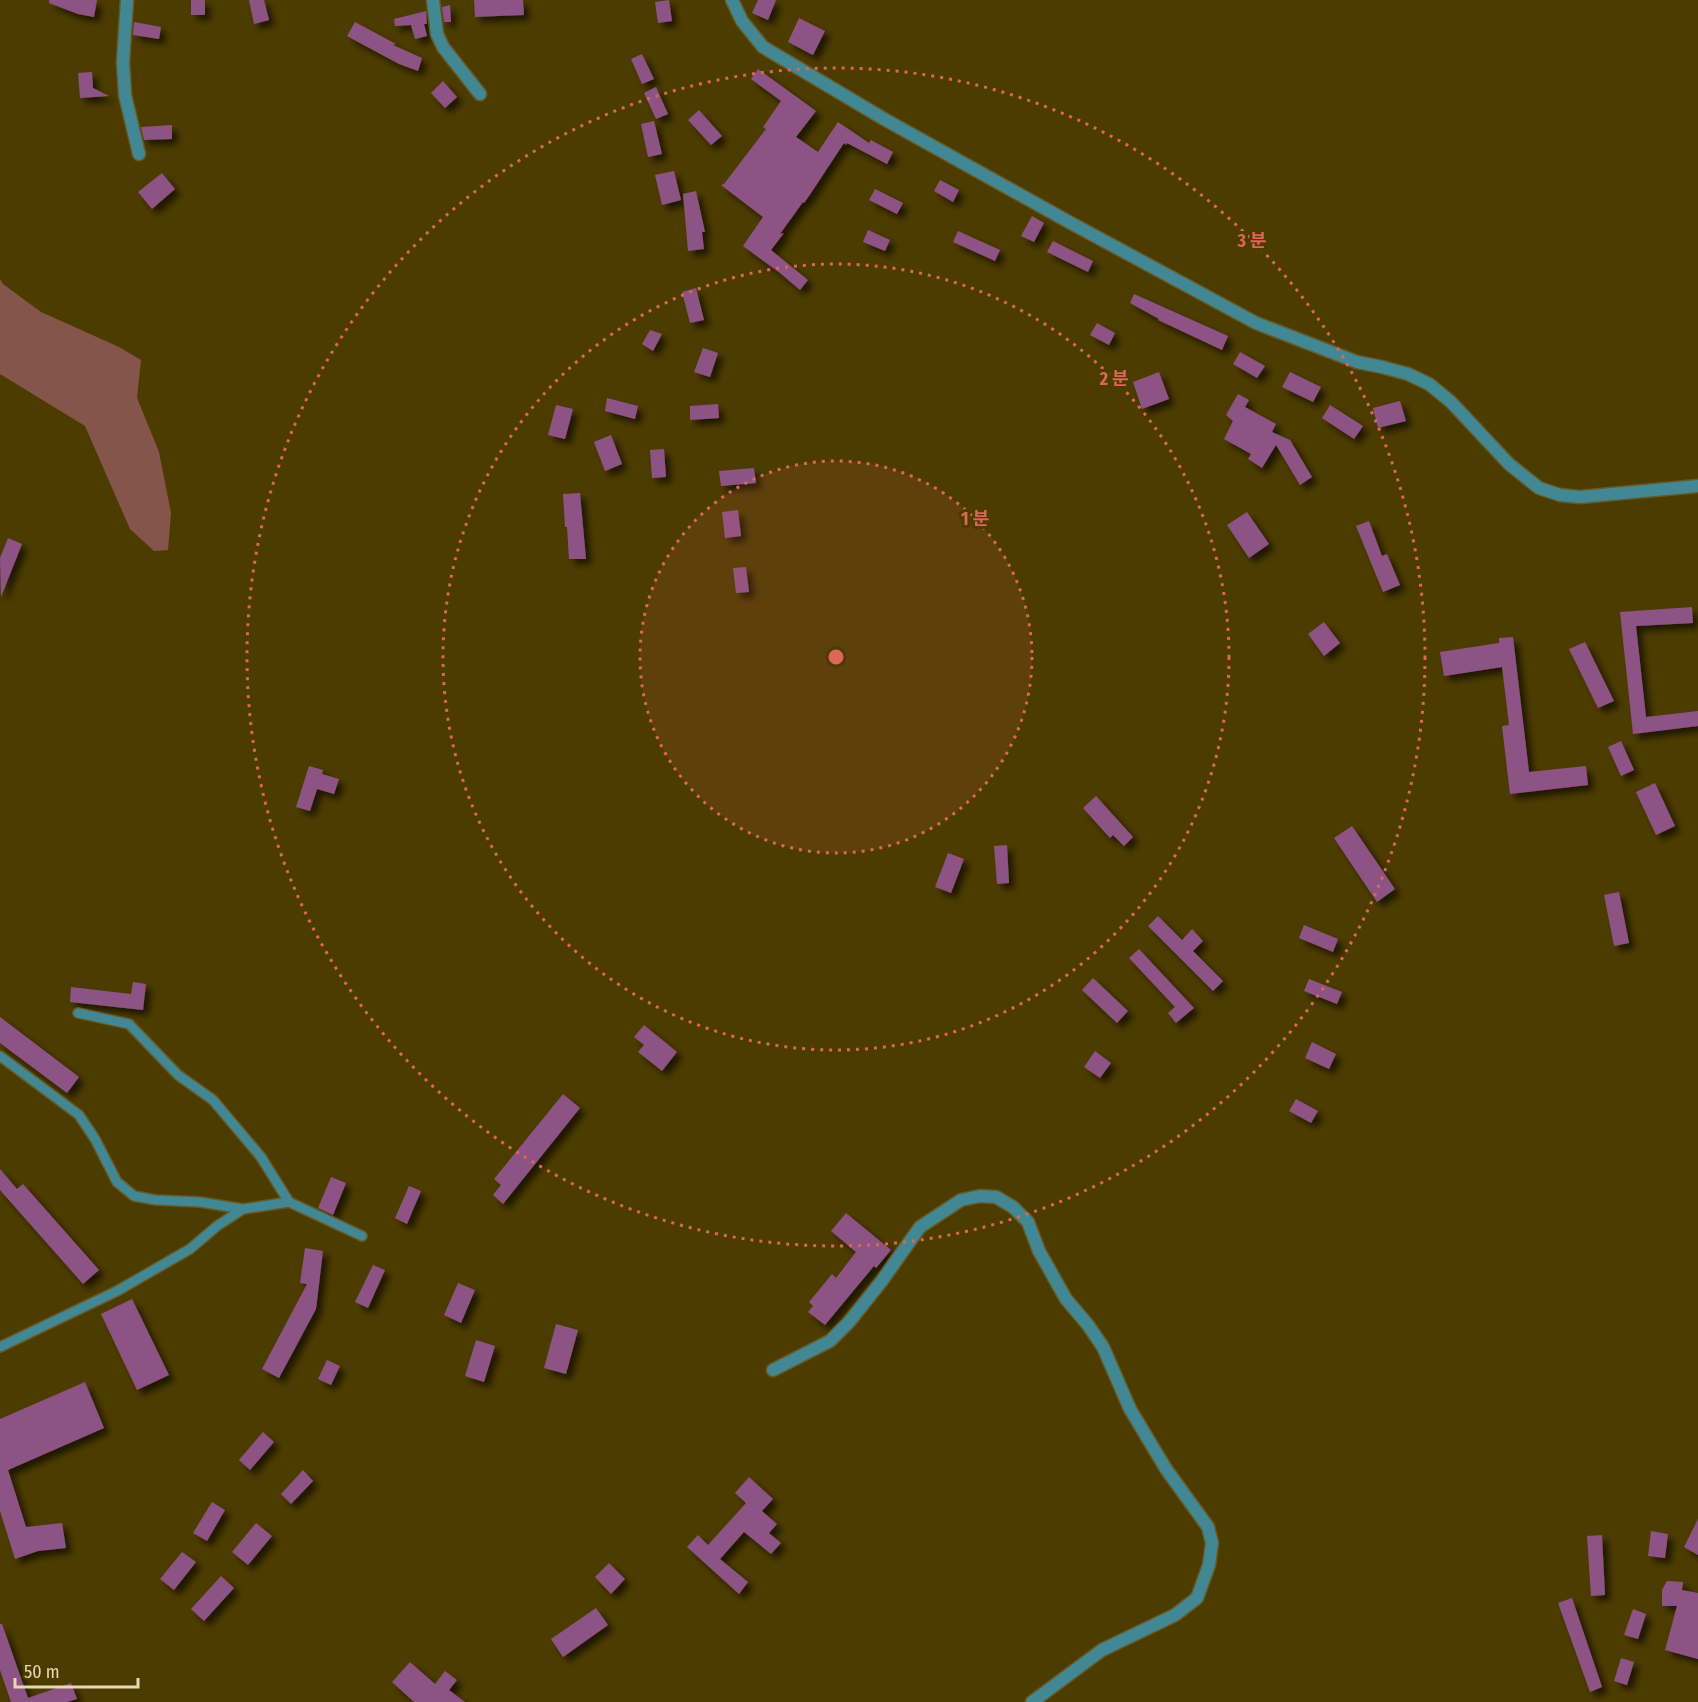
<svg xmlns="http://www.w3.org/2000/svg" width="1698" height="1702" font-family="'Fira Sans Condensed','Noto Sans KR',sans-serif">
	<defs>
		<filter id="shadow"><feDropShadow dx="5.5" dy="5.5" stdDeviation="3" flood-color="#0009"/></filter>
	</defs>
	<rect width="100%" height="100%" fill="#4d3c00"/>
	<!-- green -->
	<polygon fill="#85544b" points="0,279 3,284 41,312 119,347 141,360 137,398 159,452 171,513 168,550 154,551 130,529 85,426 0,374"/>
	<!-- building -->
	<g fill="#8d5385" filter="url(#shadow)">
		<polygon points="49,0 97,0 94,17 78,14 49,3"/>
		<rect x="191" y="0" width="14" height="15"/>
		<polygon points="249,0 264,0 269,20 254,24"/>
		<polygon points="474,0 523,0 524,15 475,17"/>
		<polygon points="669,0 672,21 658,23 655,2"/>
		<polygon points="758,0 776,0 768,20 752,13"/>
		<polygon points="450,5 451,22 444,22 442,7"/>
		<polygon points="426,11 427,24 424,24 427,36 415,39 411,25 395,26 394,19"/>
		<polygon points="799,18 825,31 813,55 788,42"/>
		<polygon points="134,22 161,27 159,39 133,35"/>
		<polygon points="355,22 396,44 393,45 422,58 418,71 399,64 347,36"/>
		<polygon points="642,54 654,79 642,84 631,59"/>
		<polygon points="758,69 816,111 796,137 818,152 838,122 869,143 871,140 893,152 887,164 847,143 846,145 844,143 809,196 804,203 803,202 780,234 784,233 771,250 808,280 800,290 780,273 743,246 763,217 721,185 724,184 766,129 763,127 781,101 751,79"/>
		<polygon points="92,72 93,88 109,96 80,98 78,73"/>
		<polygon points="443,81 457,97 445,108 431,93"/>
		<polygon points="656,87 668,114 656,119 644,93"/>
		<polygon points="699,110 722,136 711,145 688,120"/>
		<polygon points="654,121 662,154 648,157 641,124"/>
		<polygon points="172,125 172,139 144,140 141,127"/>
		<polygon points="674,171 681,200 662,205 655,175"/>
		<polygon points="162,173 175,189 152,209 138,192"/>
		<polygon points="940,180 959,190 953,202 934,191"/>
		<polygon points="875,189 903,203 897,214 869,200"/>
		<polygon points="696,191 705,232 702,232 704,249 688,251 683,194"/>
		<polygon points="1032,216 1044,223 1034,242 1021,236"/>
		<polygon points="868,230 890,240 885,251 863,242"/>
		<polygon points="958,231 1000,250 995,261 953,242"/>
		<polygon points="1053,241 1093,261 1088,272 1047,252"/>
		<polygon points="696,288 704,320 690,323 682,292"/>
		<polygon points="1134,294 1228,336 1222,350 1158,320 1159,319 1130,303"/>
		<polygon points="1097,323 1115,333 1109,345 1090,335"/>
		<polygon points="650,330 662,334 653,351 642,344"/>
		<polygon points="703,348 718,353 710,377 694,372"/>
		<polygon points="1240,352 1265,366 1257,378 1233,364"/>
		<polygon points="1159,372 1169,399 1142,409 1133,382"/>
		<polygon points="1290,372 1321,387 1313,402 1282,387"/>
		<polygon points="1238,394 1249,400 1245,407 1276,424 1272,432 1290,440 1312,477 1300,485 1276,445 1262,468 1248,459 1251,454 1224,439 1233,421 1226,415"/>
		<polygon points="607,398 638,406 635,419 605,411"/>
		<polygon points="1400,401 1406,421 1378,428 1373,408"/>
		<polygon points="718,404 719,418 690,420 690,406"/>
		<polygon points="556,405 573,409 565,439 548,435"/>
		<polygon points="1330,405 1363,426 1354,439 1322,418"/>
		<polygon points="611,435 622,464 605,471 594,442"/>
		<polygon points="664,449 666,477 652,478 650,450"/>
		<polygon points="754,468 756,483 721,486 719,471"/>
		<polygon points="580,493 586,559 569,559 567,527 565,527 563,494"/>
		<polygon points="738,510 741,536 725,538 722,512"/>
		<polygon points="1247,512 1269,544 1249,558 1227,525"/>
		<polygon points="1369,521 1382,556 1387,554 1400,585 1383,592 1356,526"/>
		<polygon points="8,538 22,544 1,597 0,558"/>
		<polygon points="746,567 749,592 736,593 733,568"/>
		<polygon points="1692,607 1693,623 1636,626 1646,717 1698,711 1698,726 1633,734 1620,612"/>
		<polygon points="1324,622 1340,643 1324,656 1308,634"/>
		<polygon points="1513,637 1529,772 1586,766 1588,785 1510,794 1502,726 1509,725 1502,667 1444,676 1440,652 1499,643 1499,638"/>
		<polygon points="1585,642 1614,701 1598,708 1569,649"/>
		<polygon points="1621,741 1634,770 1621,776 1608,747"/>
		<polygon points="309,766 323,770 322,774 339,779 334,794 317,789 310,811 296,807"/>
		<polygon points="1655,783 1675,826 1656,835 1636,792"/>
		<polygon points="1096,796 1133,837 1124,846 1113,835 1110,838 1083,808"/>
		<polygon points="1352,826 1395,889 1377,902 1334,838"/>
		<polygon points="1007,845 1009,883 997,884 994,846"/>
		<polygon points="948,853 964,859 951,893 935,887"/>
		<polygon points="1619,892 1629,943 1614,946 1604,895"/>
		<polygon points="1158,916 1182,940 1192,929 1203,941 1193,951 1223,981 1213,991 1148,926"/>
		<polygon points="1304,925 1338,939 1333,952 1299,938"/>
		<polygon points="1139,949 1194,1008 1176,1023 1168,1013 1175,1007 1129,958"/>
		<polygon points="1093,978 1128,1011 1117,1023 1082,990"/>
		<polygon points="1309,979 1342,992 1337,1004 1304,991"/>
		<polygon points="133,982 146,984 143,1010 70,1002 71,987 131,994"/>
		<polygon points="0,1017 79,1077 67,1093 0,1043"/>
		<polygon points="644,1025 677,1052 662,1071 638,1052 644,1045 634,1037"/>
		<polygon points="1312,1042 1336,1054 1329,1069 1305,1058"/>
		<polygon points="1095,1051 1111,1063 1100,1078 1084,1067"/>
		<polygon points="563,1094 580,1108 503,1204 493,1195 501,1185 494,1179"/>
		<polygon points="1296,1099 1318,1111 1311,1123 1289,1111"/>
		<polygon points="0,1169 17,1189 23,1184 99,1270 83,1284 0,1190"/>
		<polygon points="331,1177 346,1183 333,1215 318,1208"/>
		<polygon points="409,1186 421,1191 407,1224 395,1218"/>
		<polygon points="846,1213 891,1250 876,1268 874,1266 825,1325 808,1312 813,1306 809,1302 832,1274 836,1278 856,1252 831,1231"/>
		<polygon points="305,1248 323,1251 316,1309 279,1378 262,1369 307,1284 300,1283"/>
		<polygon points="373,1265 385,1270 368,1308 355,1302"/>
		<polygon points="458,1283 475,1290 461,1323 444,1315"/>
		<polygon points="132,1299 169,1375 137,1390 101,1314"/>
		<polygon points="556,1324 578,1330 566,1374 544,1368"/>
		<polygon points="476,1340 495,1346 484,1382 465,1376"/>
		<polygon points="327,1360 340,1366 331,1385 318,1379"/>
		<polygon points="85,1382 104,1428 8,1470 26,1527 62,1523 66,1548 38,1551 15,1559 0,1511 0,1419"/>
		<polygon points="263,1432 274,1442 250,1470 239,1460"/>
		<polygon points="303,1470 313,1481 291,1504 281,1494"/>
		<polygon points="749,1477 773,1499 762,1511 777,1524 769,1533 781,1543 771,1554 744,1532 720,1559 748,1582 739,1594 687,1547 698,1535 708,1545 746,1503 735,1493"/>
		<polygon points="212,1502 225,1510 207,1541 193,1533"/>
		<polygon points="1698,1519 1698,1555 1684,1547"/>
		<polygon points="256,1523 272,1536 248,1565 232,1552"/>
		<polygon points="1651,1531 1668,1534 1665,1558 1648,1556"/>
		<polygon points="1602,1535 1605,1595 1591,1596 1587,1536"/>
		<polygon points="182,1552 196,1562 174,1590 160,1579"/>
		<polygon points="609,1563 625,1579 611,1594 595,1577"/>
		<polygon points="221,1576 234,1588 204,1621 191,1609"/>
		<polygon points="1667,1581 1683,1582 1682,1590 1698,1593 1698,1659 1665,1650 1677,1606 1662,1606 1662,1590"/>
		<polygon points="1572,1598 1602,1687 1590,1692 1558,1603"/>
		<polygon points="596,1608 608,1625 563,1657 551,1639"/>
		<polygon points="1633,1609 1646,1614 1638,1639 1624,1635"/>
		<polygon points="0,1624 2,1624 28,1698 71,1683 77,1699 67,1702 11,1702 0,1670"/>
		<polygon points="1621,1658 1634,1662 1627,1685 1614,1681"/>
		<polygon points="410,1662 435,1684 445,1671 457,1680 449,1690 465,1702 414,1702 392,1682"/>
	</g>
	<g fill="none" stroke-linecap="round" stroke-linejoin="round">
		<defs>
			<g id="service">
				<polyline points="78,1013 129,1024 178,1075 213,1100 261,1157 289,1202"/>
				<polyline points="0,1056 79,1115 95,1139 117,1182 134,1196 156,1200 200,1202 243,1209"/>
				<polyline points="0,1347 117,1291 190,1249 217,1226 243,1209 289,1202 362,1236"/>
			</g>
			<g id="minor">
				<polyline points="127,0 123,62 125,95 139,154"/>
				<polyline points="433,0 437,34 443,47 480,94"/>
				<polyline points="732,0 742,21 763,47 884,119 1069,222 1256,323 1357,362 1382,367 1408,374 1429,384 1451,402 1509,464 1539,488 1560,495 1580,497 1698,486"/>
				<polyline points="773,1370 830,1341 849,1322 881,1282 920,1227 961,1200 980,1196 996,1197 1013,1207 1028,1222 1039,1251 1066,1299 1088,1325 1103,1347 1130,1409 1166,1469 1208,1527 1212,1543 1209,1565 1197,1598 1175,1615 1102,1650 1032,1702"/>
			</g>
		</defs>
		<!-- service casing -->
		<use href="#service" stroke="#685821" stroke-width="12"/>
		<!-- minor casing -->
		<use href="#minor" stroke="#685821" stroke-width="15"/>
		<!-- service -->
		<use href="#service" stroke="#418794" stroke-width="9"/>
		<!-- minor -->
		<use href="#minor" stroke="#418794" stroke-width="12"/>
	</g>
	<!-- distance rings -->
	<circle cx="836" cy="657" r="196" fill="#db665a" fill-opacity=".12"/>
	<g fill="none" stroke="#db665a" stroke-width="3" stroke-dasharray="3 6">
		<circle cx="836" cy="657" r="196"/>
		<circle cx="836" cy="657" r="393"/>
		<circle cx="836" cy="657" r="589"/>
	</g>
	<circle cx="836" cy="657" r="9" fill="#db665a" stroke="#4d3c00" stroke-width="3"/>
	<g font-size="18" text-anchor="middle" font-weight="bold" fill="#db665a" stroke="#4d3c00" stroke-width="6" stroke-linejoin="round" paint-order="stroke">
		<text x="1252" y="247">3 분</text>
		<text x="1114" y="385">2 분</text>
		<text x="975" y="525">1 분</text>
	</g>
	<!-- scale -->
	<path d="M15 1678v9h123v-9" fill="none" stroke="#e5d9b7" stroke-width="3"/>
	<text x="24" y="1678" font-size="18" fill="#e5d9b7" stroke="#4d3c00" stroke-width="4.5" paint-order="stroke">50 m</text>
</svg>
